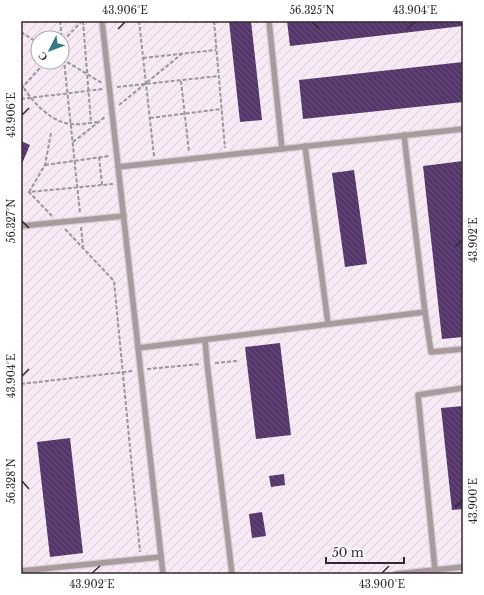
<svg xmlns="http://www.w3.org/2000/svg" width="484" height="595" font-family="'Libre Baskerville',serif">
	<defs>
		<pattern id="industrial-furrows" width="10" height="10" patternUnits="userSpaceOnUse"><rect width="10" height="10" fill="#f8eaf4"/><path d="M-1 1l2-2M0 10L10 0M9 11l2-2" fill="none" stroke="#d5c9d2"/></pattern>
		<pattern id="building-back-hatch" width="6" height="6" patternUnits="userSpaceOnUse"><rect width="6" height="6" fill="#55366a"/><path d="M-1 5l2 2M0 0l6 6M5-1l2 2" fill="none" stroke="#6b517b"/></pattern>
	</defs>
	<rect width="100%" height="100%" fill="#fef8fd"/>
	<!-- industrial -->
	<path fill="url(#industrial-furrows)" fill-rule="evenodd" d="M21,21H463V574H21ZM38,38H62V62H38Z"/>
	<!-- building -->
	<g fill="url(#building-back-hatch)">
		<polygon points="229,21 251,21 262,120 240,122"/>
		<polygon points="287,21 463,21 463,26 290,46"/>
		<polygon points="463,62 463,102 303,119 299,80"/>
		<polygon points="21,141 30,145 21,166"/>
		<polygon points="463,161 463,337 442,339 423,166"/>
		<polygon points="354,170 367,264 345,267 332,173"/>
		<polygon points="280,343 291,435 256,439 245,347"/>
		<polygon points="463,406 463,509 452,510 441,408"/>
		<polygon points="70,438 83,553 50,557 37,442"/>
		<polygon points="284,474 285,485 271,487 269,476"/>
		<polygon points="262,512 266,536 252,538 249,514"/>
	</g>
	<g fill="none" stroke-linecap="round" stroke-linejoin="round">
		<defs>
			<g id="service">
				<polyline points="102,21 163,574"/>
				<polyline points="269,21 282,149"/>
				<polyline points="305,146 328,324"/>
				<polyline points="118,167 463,129"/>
				<polyline points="21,226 124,216"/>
				<polyline points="425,312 431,352 463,349"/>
				<polyline points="205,340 207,363 232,574"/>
				<polyline points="138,348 425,312 404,135"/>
				<polyline points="435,570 418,395 463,388"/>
				<polyline points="21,571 161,557"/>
				<polyline points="396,574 463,567"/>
			</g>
		</defs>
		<!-- service casing -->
		<use href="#service" stroke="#d9d2d8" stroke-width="8"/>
		<!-- path -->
		<g stroke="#9d959b" stroke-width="2" stroke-dasharray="4 2" stroke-linecap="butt">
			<polyline points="60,21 62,38"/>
			<polyline points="83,21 91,123"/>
			<polyline points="139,21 154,156"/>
			<polyline points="214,21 225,148"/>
			<polyline points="21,32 38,43"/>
			<polyline points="62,41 80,213"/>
			<polyline points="63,41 82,21"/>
			<polyline points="143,58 216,50"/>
			<polyline points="62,59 102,83"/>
			<polyline points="181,81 189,152"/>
			<path d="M21,83C30,100 51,123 72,124C80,125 89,123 97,122"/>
			<polyline points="117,87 219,76"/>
			<polyline points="21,89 45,62"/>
			<polyline points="21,99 103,89"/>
			<polyline points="119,105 183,53"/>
			<polyline points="150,118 222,109"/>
			<polyline points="73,142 105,117"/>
			<polyline points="99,157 102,185"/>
			<polyline points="45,165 109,156"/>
			<polyline points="29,192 45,165 51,133"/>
			<polyline points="52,216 29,192 113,184"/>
			<polyline points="81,227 83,247"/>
			<polyline points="65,229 114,281 140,552"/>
			<polyline points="215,363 237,361"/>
			<polyline points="147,369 201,364"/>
			<polyline points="21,384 133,371"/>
		</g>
		<!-- service -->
		<use href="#service" stroke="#a99a9e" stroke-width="5.5"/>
	</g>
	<!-- ticks -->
	<path fill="none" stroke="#32272f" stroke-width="1.5" d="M312,22L319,29M118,29L125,22M407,29L415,22M22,115L29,108M22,221L29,228M455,247L462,240M22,376L29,369M22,481L29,489M455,507L462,501M92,573L100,566M382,573L389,566"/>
	<!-- border -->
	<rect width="484" height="595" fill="none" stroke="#ffffff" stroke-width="44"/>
	<!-- north arrow -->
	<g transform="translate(50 50) rotate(228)"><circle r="19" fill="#ffffff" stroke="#ada9ac"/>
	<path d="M0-3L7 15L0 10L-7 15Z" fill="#347987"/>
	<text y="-6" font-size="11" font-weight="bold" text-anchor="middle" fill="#32272f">С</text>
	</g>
	<!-- scale -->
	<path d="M326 557v6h78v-6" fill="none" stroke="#32272f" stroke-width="2"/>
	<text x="332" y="557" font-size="12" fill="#32272f" stroke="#ffffff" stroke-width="3" paint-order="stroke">50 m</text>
	<rect x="22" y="22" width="440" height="551" fill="none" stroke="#32272f" stroke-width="1.5"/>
	<g font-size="10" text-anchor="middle" fill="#32272f">
		<text x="125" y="14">43.906°E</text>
		<text x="312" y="14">56.325°N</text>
		<text x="415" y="14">43.904°E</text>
		<text transform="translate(11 115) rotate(-90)" y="4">43.906°E</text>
		<text transform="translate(11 221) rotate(-90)" y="4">56.327°N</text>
		<text transform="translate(473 240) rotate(-90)" y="4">43.902°E</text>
		<text transform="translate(11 376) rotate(-90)" y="4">43.904°E</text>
		<text transform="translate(11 481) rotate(-90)" y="4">56.328°N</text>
		<text transform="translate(473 501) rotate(-90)" y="4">43.900°E</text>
		<text x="92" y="588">43.902°E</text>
		<text x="382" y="588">43.900°E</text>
	</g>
</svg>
